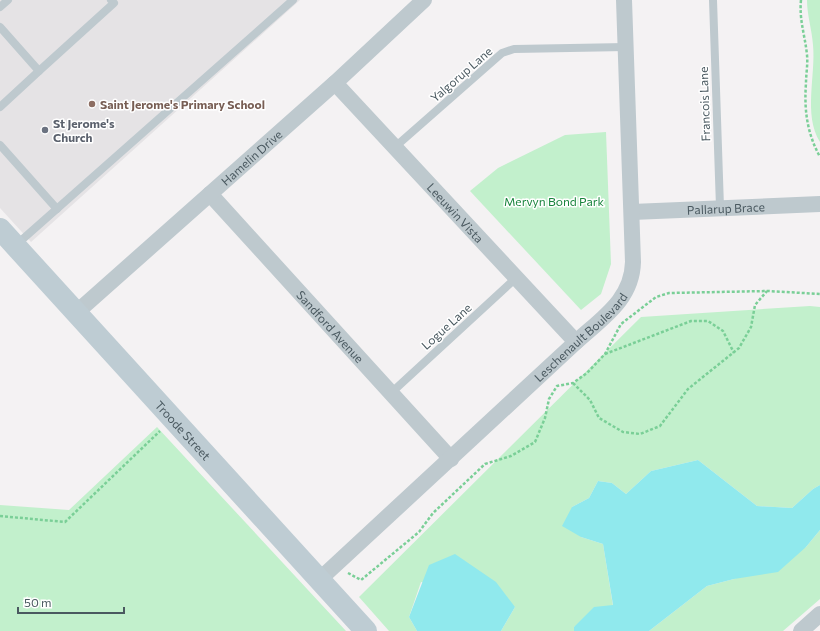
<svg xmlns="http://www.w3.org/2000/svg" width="820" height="631" font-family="Commissioner,sans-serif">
	<rect width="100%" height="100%" fill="#f4f2f3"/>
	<!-- education -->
	<polygon fill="#e5e3e5" points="0,0 300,0 31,242 0,208"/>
	<!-- green -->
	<g fill="#c2f0cc">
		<path d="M807,0H820V142C803,115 816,75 813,45C812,30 807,15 807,0Z"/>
		<polygon points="606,132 611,264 601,294 581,310 470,191 498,168 565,135"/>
		<polygon points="810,306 820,307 820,485 813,489 792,508 757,506 698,460 651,471 626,494 612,483 598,481 589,498 572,507 581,537 603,544 613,606 574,627 574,631 501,631 515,607 421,582 409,617 417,631 389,631 359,597 641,317"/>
		<polygon points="157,427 346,631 0,631 0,505 69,510"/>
		<polygon points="820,530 820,599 783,631 649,631 707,586 734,579 806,547"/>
	</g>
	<!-- water -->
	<g fill="#90e9ed">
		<polygon points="698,460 757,506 792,508 813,489 820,485 820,530 806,547 778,572 734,579 707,586 649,631 574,631 574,627 594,607 613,605 603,544 581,537 562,526 572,507 589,498 598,481 612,483 626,494 651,471"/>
		<polygon points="455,554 496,582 515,607 501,631 417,631 409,617 429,565"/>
	</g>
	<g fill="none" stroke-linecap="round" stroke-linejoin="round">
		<!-- path -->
		<g stroke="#7acf97" stroke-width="2.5" stroke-dasharray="3 2" stroke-linecap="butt">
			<path d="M801,0C799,20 805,35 807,55C808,64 806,74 806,83C804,110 807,133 820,157"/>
			<polyline points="605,354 691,321 708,321 723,331 734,353"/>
			<polyline points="573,383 590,400 599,418 623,432 640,434 660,426 688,389 739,348 751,327 755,305 767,291"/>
			<polyline points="0,516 65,522 160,431"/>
			<polyline points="348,573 361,580 419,532 433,513 485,464 511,456 535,442 545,418 549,399 557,386 573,383 587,373 605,354 621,324 656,297 669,293 768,291 820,294"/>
		</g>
		<!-- lane -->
		<g stroke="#bec9ce" stroke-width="8">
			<polyline points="713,0 720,207"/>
			<polyline points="0,7 8,0"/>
			<polyline points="0,27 39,71 0,107"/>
			<polyline points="39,71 114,3 111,0"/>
			<polyline points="0,145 57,209"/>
			<polyline points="395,147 502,53 514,49 626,47"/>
			<polyline points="16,245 293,0"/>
			<polyline points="391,393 517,277"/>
		</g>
		<!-- street -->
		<g stroke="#bec9ce" stroke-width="16">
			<path id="s1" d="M335,83L576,342"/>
			<path id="s2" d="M210,194L451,459"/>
			<path id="s3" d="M632,212L820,204"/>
			<path id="s4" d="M77,312L335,83L424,0"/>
			<path id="s5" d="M319,580L576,342C602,318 632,300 633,262L624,0"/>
			<polyline points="801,631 820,614"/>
		</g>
		<!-- secondary -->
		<path stroke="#beccd3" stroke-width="22" id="s6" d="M0,229L366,631"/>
	</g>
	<!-- markers -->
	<circle fill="#8d6e63" stroke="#fff" stroke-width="1.5" cx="92" cy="104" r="4"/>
	<circle fill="#6b7280" stroke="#fff" stroke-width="1.5" cx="45" cy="130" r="4"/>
	<g text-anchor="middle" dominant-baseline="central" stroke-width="3" stroke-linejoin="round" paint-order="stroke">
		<!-- street labels -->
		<g font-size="12" fill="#4a5960" stroke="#fff">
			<text transform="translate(461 74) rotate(-41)">Yalgorup Lane</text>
			<text transform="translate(704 104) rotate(-92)">Francois Lane</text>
			<text stroke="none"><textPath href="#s4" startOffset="233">Hamelin Drive</textPath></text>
			<text stroke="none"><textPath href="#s3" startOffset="94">Pallarup Brace</textPath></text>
			<text stroke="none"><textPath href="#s1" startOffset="177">Leeuwin Vista</textPath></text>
			<text stroke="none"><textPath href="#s2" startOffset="179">Sandford Avenue</textPath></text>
			<text transform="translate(446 326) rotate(-42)">Logue Lane</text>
			<text stroke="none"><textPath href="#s5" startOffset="357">Leschenault Boulevard</textPath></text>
			<text stroke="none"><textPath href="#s6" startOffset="272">Troode Street</textPath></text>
		</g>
		<!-- education labels -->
		<g font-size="12" font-weight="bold" fill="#785e54" stroke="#fff" text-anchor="start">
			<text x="100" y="104">Saint Jerome's Primary School</text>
		</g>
		<!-- worship labels -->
		<g font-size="12" font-weight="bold" fill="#5b616d" stroke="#fff" text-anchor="start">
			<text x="53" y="123">St Jerome's<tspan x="53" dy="14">Church</tspan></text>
		</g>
		<!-- park labels -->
		<g font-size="12" fill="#18843c" stroke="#fff">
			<text x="554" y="201">Mervyn Bond Park</text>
		</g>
	</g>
	<!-- scale -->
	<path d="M18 607v6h106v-6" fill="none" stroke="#4a5960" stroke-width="2"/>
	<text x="24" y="607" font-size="12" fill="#4a5960" stroke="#ffffff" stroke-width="3" paint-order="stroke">50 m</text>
</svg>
